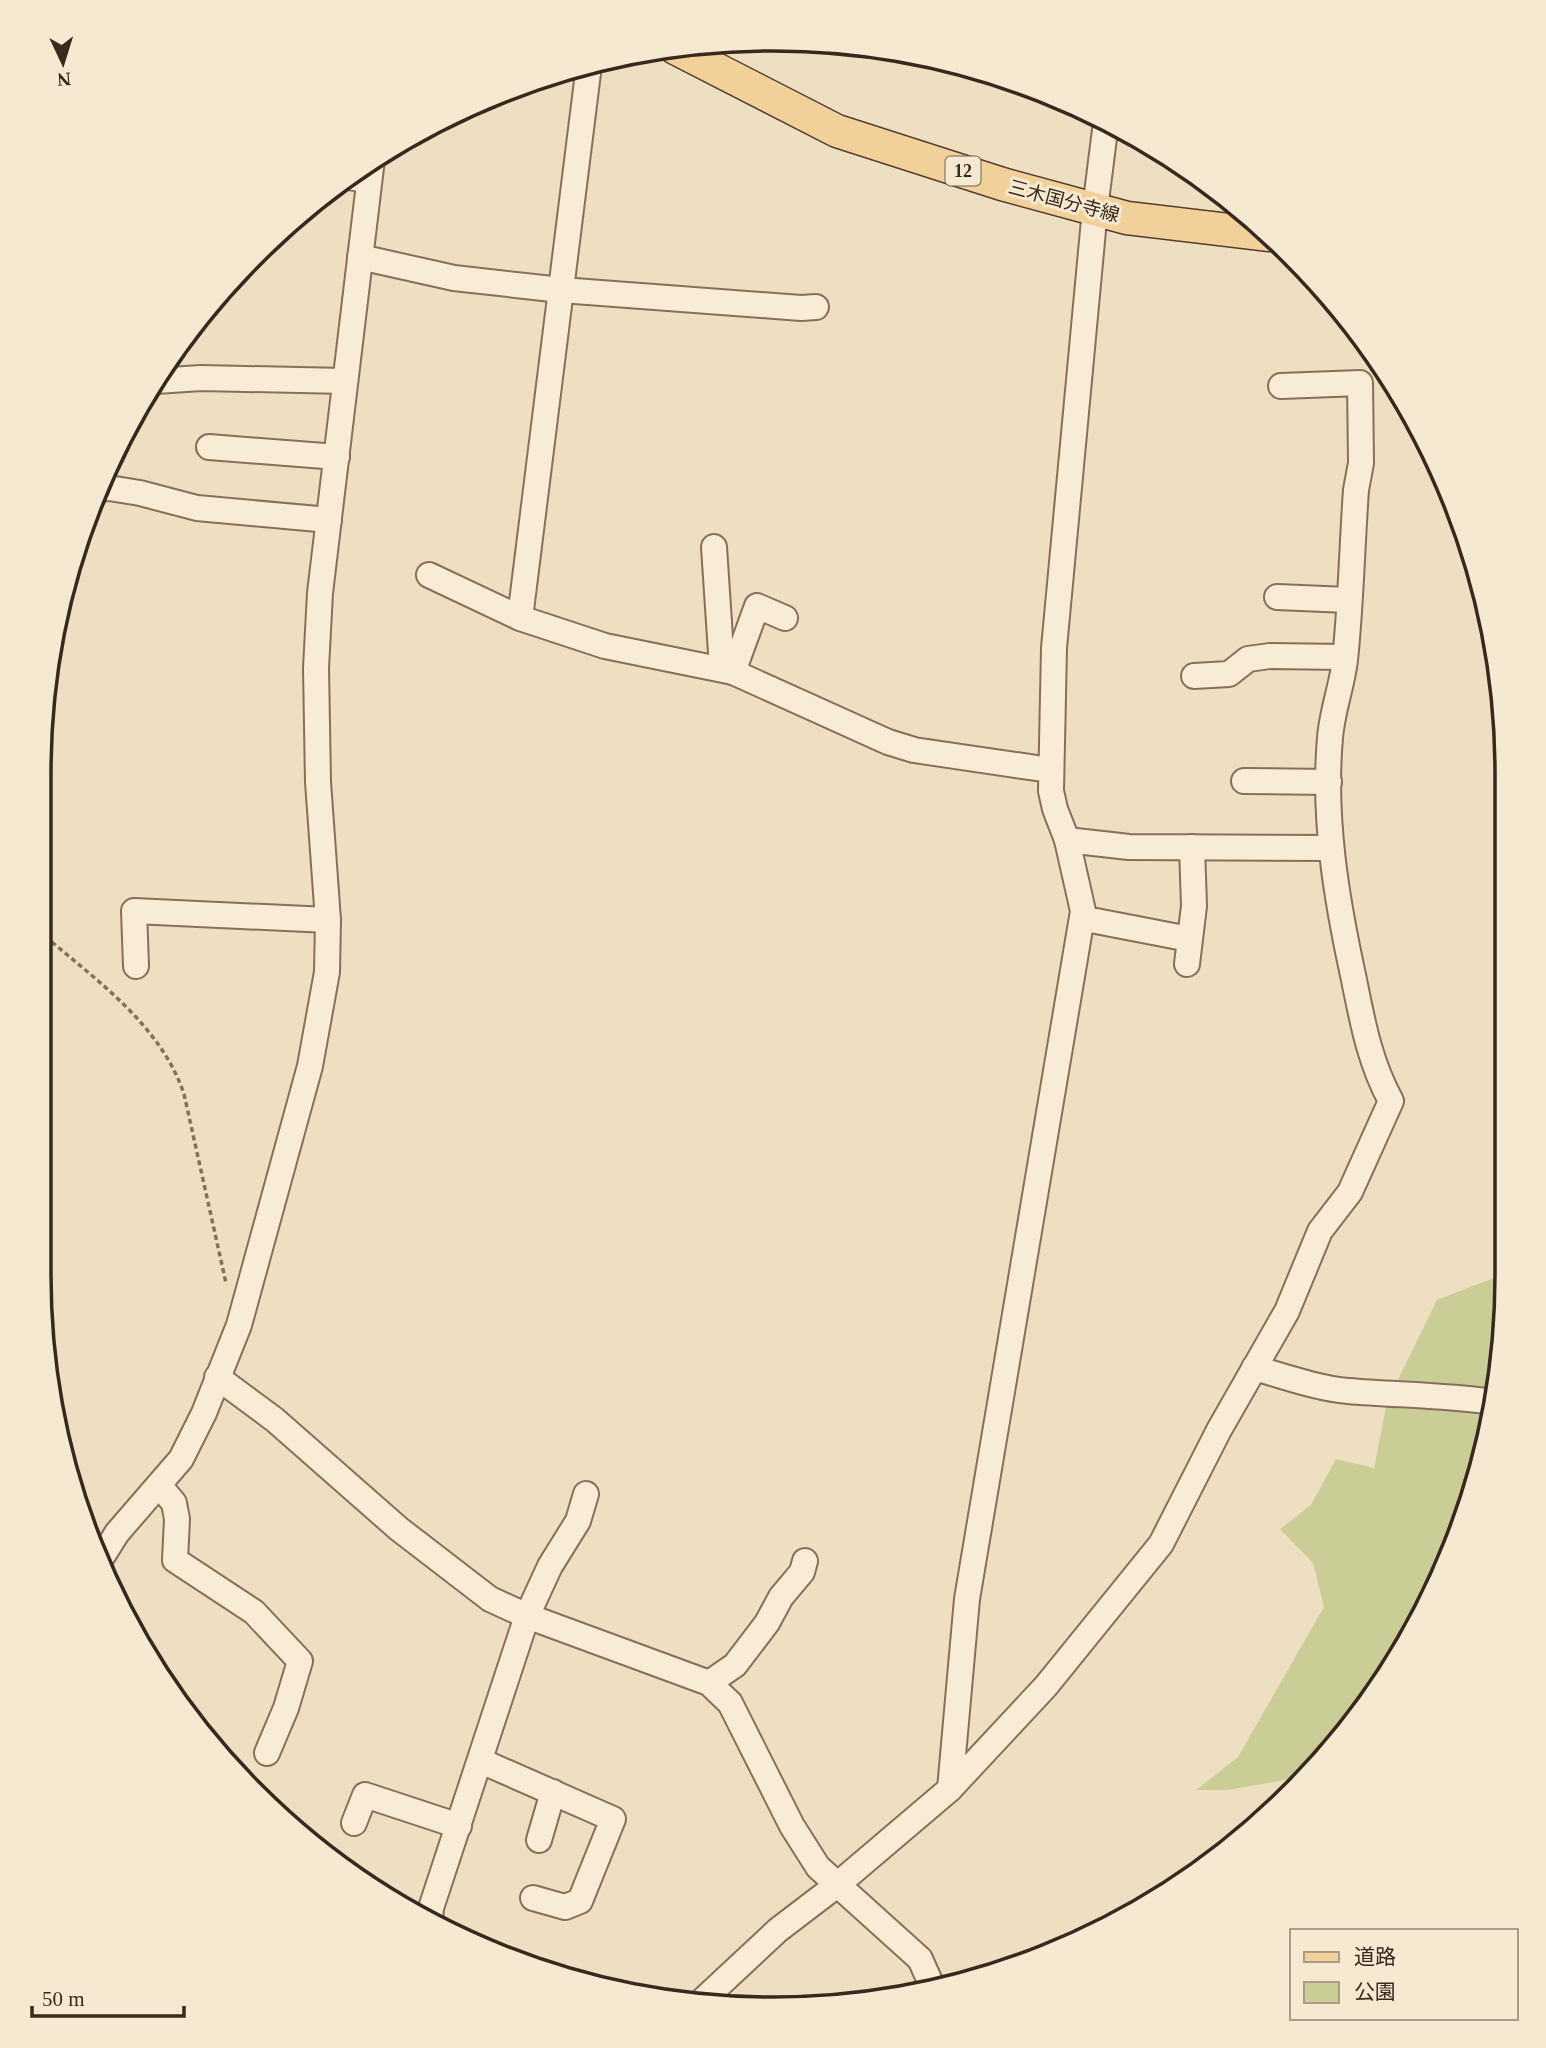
<svg xmlns="http://www.w3.org/2000/svg" width="1546" height="2048" font-family="'Times New Roman','Noto Sans JP',serif">
	<rect width="100%" height="100%" fill="#eedec2"/>
	<!-- green -->
	<g fill="#cacd96">
		<polygon points="39,1179 52,1257 48,1348 39,1275"/>
		<polygon points="1501,1275 1501,1371 1496,1392 1398,1380 1437,1300"/>
		<polygon points="1387,1402 1481,1412 1482,1441 1452,1556 1384,1683 1307,1776 1227,1790 1196,1790 1238,1757 1324,1607 1313,1563 1280,1529 1311,1505 1336,1459 1374,1468"/>
	</g>
	<g fill="none" stroke-linecap="round" stroke-linejoin="round">
		<defs>
			<g id="minor">
				<polyline points="347,177 369,180"/>
				<polyline points="360,257 454,278 561,290 801,308 816,307"/>
				<polyline points="156,381 201,378 345,381"/>
				<polyline points="209,447 337,457"/>
				<polyline points="99,489 109,488 140,493 197,508 329,520"/>
				<polyline points="714,547 722,668"/>
				<polyline points="429,575 520,618 605,646 733,672 888,742 914,750 1050,770"/>
				<polyline points="1277,597 1348,600"/>
				<polyline points="520,618 589,65"/>
				<polyline points="733,672 757,606 785,618"/>
				<polyline points="1194,676 1229,674 1248,659 1270,656 1345,657"/>
				<polyline points="1244,781 1329,782"/>
				<polyline points="1067,840 1129,847 1331,848"/>
				<polyline points="1096,921 1189,939"/>
				<polyline points="1187,964 1194,906 1192,847"/>
				<polyline points="136,966 134,911 328,920"/>
				<path d="M1254,1368C1284,1376 1316,1388 1348,1391C1396,1395 1445,1395 1493,1402"/>
				<polyline points="217,1377 275,1420 399,1529 490,1599 527,1616 709,1683 730,1703 792,1826 818,1867 920,1959 932,1986"/>
				<polyline points="159,1485 174,1503 177,1519 175,1560 254,1612 300,1661 286,1708 267,1753"/>
				<polyline points="102,1557 117,1533 181,1459 204,1413 239,1325 310,1066 327,972 328,920 318,782 316,668 320,593 372,159"/>
				<polyline points="709,1683 735,1665 767,1623 781,1597 802,1572 805,1561"/>
				<polyline points="481,1761 613,1819 580,1901 565,1907 533,1898"/>
				<path d="M950,1789L1046,1686L1161,1544L1219,1430L1287,1311L1320,1231L1350,1192L1391,1101C1369,1061 1362,1019 1353,975C1336,897 1323,817 1330,738C1332,711 1342,686 1345,660C1351,603 1352,546 1356,490L1361,463L1360,383L1281,386"/>
				<polyline points="354,1823 365,1795 459,1826"/>
				<polyline points="539,1840 553,1792"/>
				<polyline points="430,1922 431,1908 527,1616 550,1566 578,1521 586,1494"/>
				<polyline points="703,2000 778,1930 837,1885 950,1789 967,1599 1083,911 1067,840 1055,809 1051,791 1054,648 1095,209 1106,122"/>
			</g>
			<polyline id="major" points="675,48 837,131 1002,184 1127,218 1270,235"/>
		</defs>
		<!-- minor casing -->
		<use href="#minor" stroke="#896f59" stroke-width="28"/>
		<!-- major casing -->
		<use href="#major" stroke="#563d2e" stroke-width="35"/>
		<!-- path -->
		<path stroke="#896f59" stroke-width="3.5" stroke-dasharray="5 3.5" stroke-linecap="butt" d="M39,931C93,978 160,1023 184,1094L226,1283"/>
		<!-- minor -->
		<use href="#minor" stroke="#f9ecd6" stroke-width="24"/>
		<!-- major -->
		<use href="#major" stroke="#f2d09a" stroke-width="32"/>
	</g>
	<g text-anchor="middle" dominant-baseline="central" stroke-width="6" stroke-linejoin="round" paint-order="stroke">
		<!-- shield labels -->
		<rect fill="#f6e9d2" stroke="#716254" stroke-width="2" x="945.5" y="156.5" width="35" height="29" rx="5"/>
		<g font-size="18" font-weight="bold" fill="#38281e">
			<text x="963" y="171">12</text>
		</g>
		<!-- street labels -->
		<g font-size="19" fill="#38281e" stroke="#f6e9d2">
			<text transform="translate(1064 201) rotate(15)">三木国分寺線</text>
		</g>
	</g>
	<!-- crop -->
	<path d="M0 0H1546V2048H0ZM773 51H773A722 722 0 0 1 1495 773V1275A722 722 0 0 1 773 1997H773A722 722 0 0 1 51 1275V773A722 722 0 0 1 773 51Z" fill="#f6e9d2" fill-rule="evenodd"/>
	<path fill="none" stroke="#38281e" stroke-width="3.5" d="M773 51H773A722 722 0 0 1 1495 773V1275A722 722 0 0 1 773 1997H773A722 722 0 0 1 51 1275V773A722 722 0 0 1 773 51Z"/>
	<!-- legend -->
	<rect x="1290" y="1929" width="228" height="91" fill="#f6e9d2" stroke="#aa9c8a" stroke-width="2"/>
	<rect x="1304" y="1952" width="35" height="10" fill="#f2d09a" stroke="#aa9c8a" stroke-width="2"/>
	<text x="1354" y="1964" font-size="21" fill="#38281e">道路</text>
	<rect x="1304" y="1982" width="35" height="21" fill="#cacd96" stroke="#aa9c8a" stroke-width="2"/>
	<text x="1354" y="1999" font-size="21" fill="#38281e">公園</text>
	<!-- north arrow -->
	<g transform="translate(63 63) rotate(176)" stroke="#f6e9d2" stroke-width="5" paint-order="stroke">
	<path d="M0-5L12 26L0 18L-12 26Z" fill="#38281e"/>
	<text y="-10" font-size="19" font-weight="bold" text-anchor="middle" fill="#38281e">N</text>
	</g>
	<!-- scale -->
	<path d="M32 2006v10h152v-10" fill="none" stroke="#38281e" stroke-width="3.5"/>
	<text x="42" y="2006" font-size="21" fill="#38281e" stroke="#f6e9d2" stroke-width="5" paint-order="stroke">50 m</text>
</svg>
